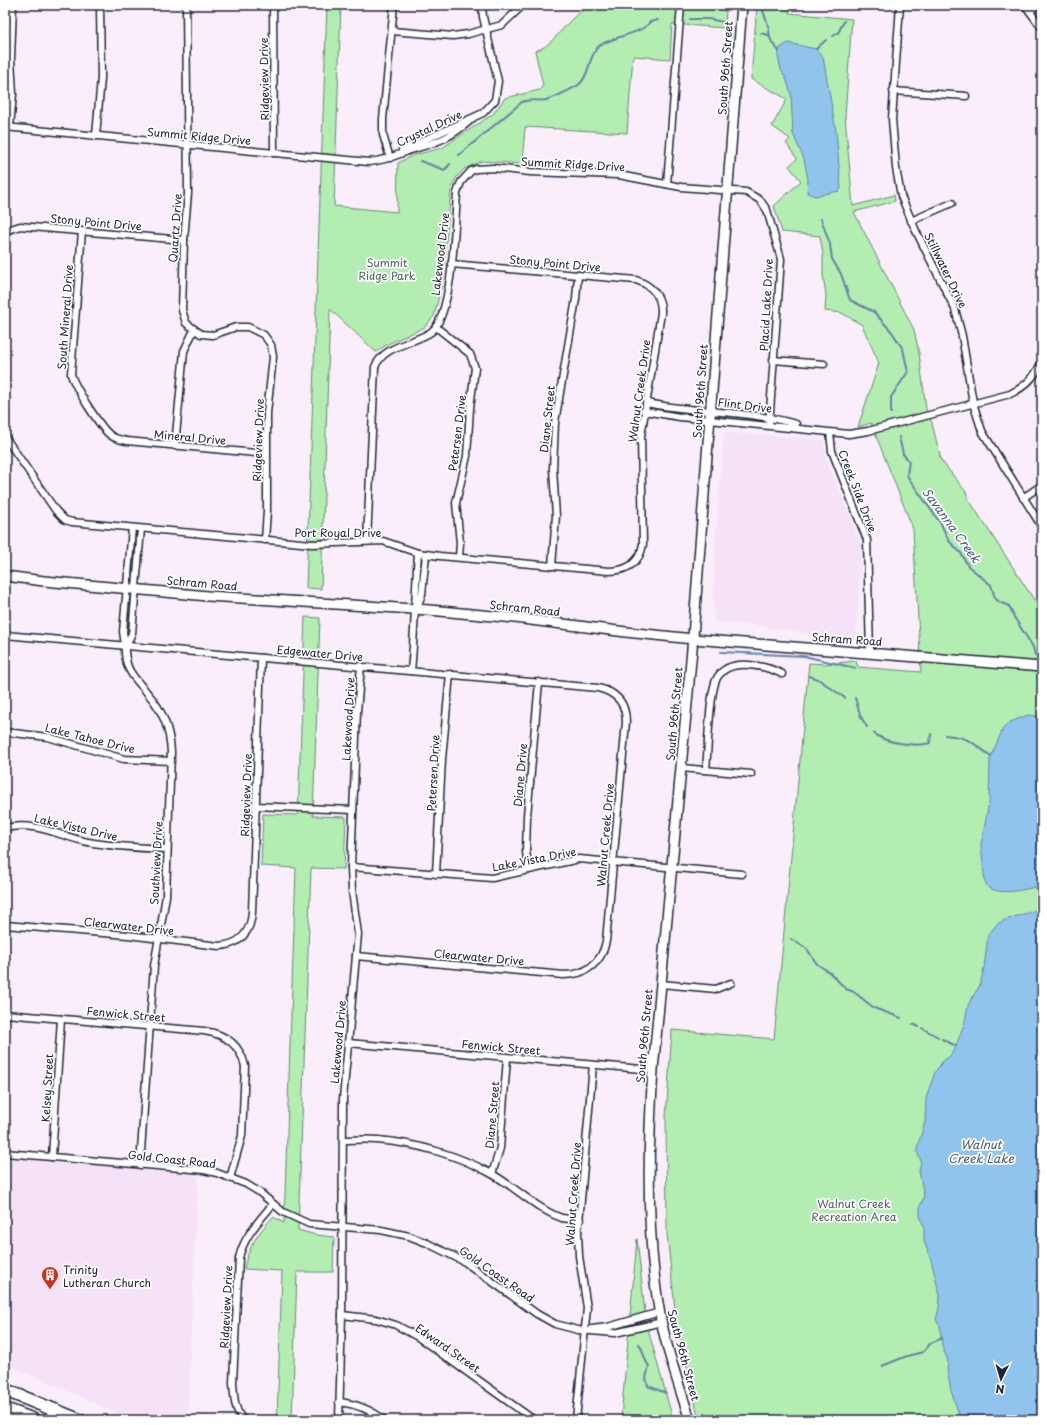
<svg xmlns="http://www.w3.org/2000/svg" width="1047" height="1425" font-family="'Playpen Sans',sans-serif">
	<rect width="100%" height="100%" fill="#f9eefa"/>
	<filter id="ink" filterUnits="userSpaceOnUse"><feTurbulence type="fractalNoise" baseFrequency=".025" numOctaves="2"/><feDisplacementMap in="SourceGraphic" scale="8" xChannelSelector="R" yChannelSelector="G"/><feConvolveMatrix kernelMatrix="1 2 1 2 8 2 1 2 1" color-interpolation-filters="sRGB"/></filter>
	<g filter="url(#ink)">
		<!-- built -->
		<g fill="#f5e2f7">
			<polygon points="724,432 823,440 826,459 860,542 861,552 856,637 797,632 754,625 715,622 713,607 716,535"/>
			<polygon points="5,1153 198,1170 187,1420 132,1420 5,1363"/>
		</g>
		<!-- green -->
		<g fill="#b3edb2" stroke="#6a8876">
			<path d="M327,5H341L334,206L397,212L398,163L414,155L442,148L493,114L505,98L540,90L543,85L535,51C550,47 559,32 570,21C576,14 585,9 593,5H674L726,10L725,28L672,24L670,59L633,56L627,133L525,127L522,164L482,161L464,169L456,178L451,190L442,284L434,316L425,327L388,344L376,352L330,309L321,589L306,588Z"/>
			<polygon points="757,5 789,5 789,13 852,19 845,116 853,206 894,195 895,201 854,212 914,330 919,353 926,409 932,423 941,460 966,492 969,500 1042,612 1042,1420 699,1420 676,1318 667,1234 666,1117 672,1030 774,1039 809,663 826,664 856,661 858,667 921,672 913,529 871,423 858,427 879,363 862,325 842,313 825,311 826,295 823,275 823,254 820,236 782,232 774,206 801,181 789,166 797,159 786,143 790,139 772,126 787,99 751,79"/>
			<path d="M305,617L320,618L313,816L346,817L344,869L311,868L298,1230L316,1235L334,1237L333,1272H297L292,1420H277L282,1271L244,1269C248,1247 258,1233 273,1217L284,1223L296,868L261,866L263,814L298,815Z"/>
			<polygon points="637,1239 646,1322 673,1420 621,1418"/>
		</g>
		<!-- water -->
		<g fill="#90c4ed" stroke="#6483a6">
			<polygon points="788,43 816,49 823,57 836,131 841,189 839,191 815,196 807,193 808,180 804,159 793,134 791,94 786,78 781,70 778,56 780,48"/>
			<path d="M1028,715L1042,717V885C1029,889 991,899 985,882L981,845L989,803L990,758L1003,729L1010,722Z"/>
			<polygon points="1042,908 1042,1420 961,1420 951,1391 947,1370 948,1361 942,1346 940,1326 936,1320 939,1308 940,1296 931,1260 924,1241 924,1227 920,1216 920,1207 924,1196 919,1171 921,1161 917,1152 917,1148 925,1122 926,1098 935,1072 943,1061 950,1056 956,1046 965,1021 968,1005 980,985 984,968 988,935 997,924 1005,920"/>
		</g>
		<g fill="none" stroke-linecap="round" stroke-linejoin="round">
			<!-- stream -->
			<g stroke="#6483a6" stroke-width="2">
				<path d="M763,10C764,15 766,18 767,22C772,36 765,36 779,51"/>
				<polyline points="690,19 708,19 724,22"/>
				<polyline points="761,33 768,35"/>
				<polyline points="833,36 838,33 844,21"/>
				<polyline points="816,49 826,40"/>
				<path d="M459,155L522,102C530,98 538,102 546,100C555,98 569,90 577,86C590,78 588,55 599,46C610,37 642,34 650,22L658,20"/>
				<polyline points="420,161 445,170 450,164"/>
				<polyline points="821,219 830,244 832,259 841,274 850,300 874,312 892,332 903,349 908,372 891,397 891,413"/>
				<polyline points="899,437 903,454 909,461 907,475 910,480 941,524 949,541 961,553 968,566 991,585 995,598 999,602 1009,606 1014,617 1033,647 1035,655"/>
				<polyline points="721,652 804,656 855,668"/>
				<polyline points="809,676 818,679 845,698"/>
				<polyline points="855,698 861,717 867,727"/>
				<path d="M874,733C883,743 917,747 930,743L931,734"/>
				<path d="M945,735C970,737 972,743 991,756"/>
				<polyline points="791,939 807,949 817,964 829,972 846,989 854,992 874,1008 901,1018"/>
				<polyline points="913,1024 919,1027"/>
				<polyline points="922,1028 938,1037"/>
				<polyline points="942,1039 956,1046"/>
				<path d="M639,1344C644,1350 643,1359 649,1366L646,1378L648,1386L666,1393"/>
				<polyline points="882,1366 907,1356 923,1352 931,1343 942,1338"/>
				<polyline points="705,1413 712,1420"/>
			</g>
			<defs>
				<g id="street">
					<polyline points="186,5 188,193 184,240 182,310 186,323 201,334 213,335 236,327 248,327 264,335 271,345 273,357 267,413 267,511 265,540"/>
					<polyline points="273,5 274,153"/>
					<polyline points="900,5 892,119 896,168 901,196 916,231 955,309 962,336 973,403 982,431 1042,527"/>
					<polyline points="1025,5 1042,28"/>
					<polyline points="1030,11 1038,5"/>
					<polyline points="392,31 453,36 468,34 502,25 523,5"/>
					<polyline points="893,91 966,96"/>
					<path d="M5,127L369,162C383,161 395,156 408,151C437,142 448,140 472,119"/>
					<polyline points="10,127 13,94 11,59 13,5"/>
					<polyline points="96,136 101,78 100,5"/>
					<polyline points="402,150 483,113 495,100 498,81 483,17 482,5"/>
					<polyline points="390,158 383,135 383,119 394,5"/>
					<polyline points="667,184 681,5"/>
					<polyline points="911,221 952,203"/>
					<polyline points="5,231 20,226 184,240"/>
					<path d="M82,231L71,374C74,386 100,427 110,435C115,439 121,440 127,441L266,454"/>
					<polyline points="436,327 470,354 475,368 470,408 467,456 456,503 460,543 459,557"/>
					<polyline points="773,360 824,364"/>
					<path d="M646,403C695,413 747,410 796,424"/>
					<path d="M644,411L680,417L849,434L868,431L1010,394C1025,387 1036,376 1042,361"/>
					<polyline points="830,433 832,451 867,540 870,652"/>
					<path d="M5,437L56,511L65,520L72,522L312,544L383,541L418,553L440,556L609,571C627,571 640,563 643,544L641,436L661,313C662,296 651,285 636,280L451,264"/>
					<polyline points="175,446 184,351 194,330"/>
					<polyline points="1023,498 1042,485"/>
					<path d="M132,528L123,632C126,645 123,660 130,671C135,680 143,687 149,695C163,711 170,731 171,752L166,896L154,966L140,1165"/>
					<path d="M367,541L375,367C384,345 413,344 431,332C453,316 455,221 457,193L461,182L471,171L476,169L493,168L530,172L619,175L681,187L746,192L760,200L767,210L781,259L769,425"/>
					<polyline points="552,566 556,516 553,469 555,422 576,299 578,275"/>
					<polyline points="417,608 422,594 426,554"/>
					<path d="M5,635L598,688C616,692 626,703 626,722L606,941C602,963 586,975 564,975L356,956"/>
					<polyline points="126,646 132,633 141,529"/>
					<path d="M411,671C415,631 415,592 418,553"/>
					<polyline points="5,732 48,737 124,759 171,761"/>
					<polyline points="681,768 751,774"/>
					<path d="M706,770C708,750 709,692 717,678C724,666 737,664 749,665C762,666 771,668 782,674"/>
					<polyline points="255,806 353,810"/>
					<path d="M5,828C36,821 59,836 88,842C115,847 141,848 167,849"/>
					<polyline points="351,867 492,878 579,859 742,874"/>
					<polyline points="529,870 526,852 527,816 539,682"/>
					<polyline points="436,874 442,759 450,674"/>
					<path d="M5,925L128,935L219,946C240,945 251,932 252,912L261,658"/>
					<polyline points="661,984 716,989 731,983"/>
					<path d="M5,1014L204,1031C225,1034 240,1044 245,1066L242,1136L230,1178"/>
					<polyline points="348,1043 653,1070"/>
					<path d="M343,1140C354,1140 366,1139 377,1140C416,1143 458,1155 492,1174C514,1186 539,1211 562,1218C567,1219 574,1219 580,1220"/>
					<polyline points="5,1153 204,1170 217,1173 246,1184 259,1192 283,1212 309,1224 381,1230 409,1236 427,1243 465,1262 537,1314 555,1324 578,1330 615,1333 662,1322"/>
					<polyline points="52,1157 61,1019"/>
					<polyline points="492,1174 500,1148 507,1058"/>
					<polyline points="342,1315 376,1319 396,1325 418,1337 534,1420"/>
					<polyline points="592,1329 608,1327 660,1312"/>
					<path d="M339,1402C357,1404 370,1409 384,1420"/>
					<path d="M243,1420C234,1409 234,1396 233,1382L239,1258C244,1236 259,1221 273,1204"/>
					<polyline points="339,1420 342,1315 343,1099 358,934 352,891 351,867 357,711 361,666"/>
					<polyline points="576,1420 587,1308 579,1256 578,1233 593,1065"/>
				</g>
				<g id="secondary">
					<polyline points="5,576 44,581 208,596 429,610 515,618 626,632 693,639 1042,667"/>
					<path d="M690,1420C678,1382 664,1343 658,1303C646,1229 648,1145 653,1070L692,649L742,5"/>
				</g>
				<g id="highway">
					<polyline points="5,1390 79,1420"/>
					<polyline points="5,1409 34,1420"/>
				</g>
			</defs>
			<!-- street casing -->
			<use href="#street" stroke="#22223b" stroke-width="9"/>
			<!-- secondary casing -->
			<use href="#secondary" stroke="#22223b" stroke-width="12"/>
			<!-- highway casing -->
			<use href="#highway" stroke="#22223b" stroke-width="15"/>
			<!-- street -->
			<use href="#street" stroke="#fff" stroke-width="6"/>
			<!-- secondary -->
			<use href="#secondary" stroke="#fff" stroke-width="9"/>
			<!-- highway -->
			<use href="#highway" stroke="#fff" stroke-width="12"/>
		</g>
	</g>
	<!-- icons -->
	<defs>
		<symbol id="building-pin" viewBox="-11 -11 22 30"><path d="M0 17L-7.5 6A9.5 9.5 0 1 1 7.5 6Z" fill="#c8321e" stroke="#fff"/><path d="M-4-6H4V6H1V3H-1V6H-4ZM-2.5-4.3h1.7v1.8h-1.7ZM.8-4.3h1.7v1.8H.8ZM-2.5-1h1.7V.8h-1.7ZM.8-1h1.7V.8H.8Z" fill="#fff"/></symbol>
	</defs>
	<g fill-rule="evenodd">
		<use href="#building-pin" x="40" y="1265" width="20" height="27"/>
	</g>
	<g text-anchor="middle" dominant-baseline="central" stroke-width="3.5" stroke-linejoin="round" paint-order="stroke">
		<!-- street labels -->
		<g font-size="11" fill="#22223b" stroke="#fff">
			<text transform="translate(725 68) rotate(-86)">South 96th Street</text>
			<text transform="translate(264 79) rotate(-91)">Ridgeview Drive</text>
			<text transform="translate(429 128) rotate(-25)">Crystal Drive</text>
			<text transform="translate(199 136) rotate(5)">Summit Ridge Drive</text>
			<text transform="translate(573 164) rotate(3)">Summit Ridge Drive</text>
			<text transform="translate(96 222) rotate(5)">Stony Point Drive</text>
			<text transform="translate(175 228) rotate(-86)">Quartz Drive</text>
			<text transform="translate(440 254) rotate(-83)">Lakewood Drive</text>
			<text transform="translate(555 263) rotate(5)">Stony Point Drive</text>
			<text transform="translate(946 270) rotate(64)">Stillwater Drive</text>
			<text transform="translate(766 305) rotate(-87)">Placid Lake Drive</text>
			<text transform="translate(65 317) rotate(-86)">South Mineral Drive</text>
			<text transform="translate(639 391) rotate(-82)">Walnut Creek Drive</text>
			<text transform="translate(700 391) rotate(-86)">South 96th Street</text>
			<text transform="translate(745 405) rotate(7)">Flint Drive</text>
			<text transform="translate(547 419) rotate(-84)">Diane Street</text>
			<text transform="translate(457 433) rotate(-83)">Petersen Drive</text>
			<text transform="translate(190 437) rotate(5)">Mineral Drive</text>
			<text transform="translate(258 440) rotate(-88)">Ridgeview Drive</text>
			<text transform="translate(858 491) rotate(69)">Creek Side Drive</text>
			<text x="338" y="532">Port Royal Drive</text>
			<text transform="translate(202 583) rotate(5)">Schram Road</text>
			<text transform="translate(525 608) rotate(6)">Schram Road</text>
			<text transform="translate(847 639) rotate(4)">Schram Road</text>
			<text transform="translate(320 653) rotate(5)">Edgewater Drive</text>
			<text transform="translate(674 714) rotate(-85)">South 96th Street</text>
			<text transform="translate(348 719) rotate(-87)">Lakewood Drive</text>
			<text transform="translate(90 738) rotate(14)">Lake Tahoe Drive</text>
			<text transform="translate(433 773) rotate(-87)">Petersen Drive</text>
			<text transform="translate(520 775) rotate(-85)">Diane Drive</text>
			<text transform="translate(246 795) rotate(-88)">Ridgeview Drive</text>
			<text transform="translate(76 827) rotate(13)">Lake Vista Drive</text>
			<text transform="translate(605 835) rotate(-85)">Walnut Creek Drive</text>
			<text transform="translate(534 859) rotate(-11)">Lake Vista Drive</text>
			<text transform="translate(156 863) rotate(-87)">Southview Drive</text>
			<text transform="translate(129 926) rotate(6)">Clearwater Drive</text>
			<text transform="translate(479 957) rotate(5)">Clearwater Drive</text>
			<text transform="translate(126 1014) rotate(5)">Fenwick Street</text>
			<text transform="translate(644 1036) rotate(-85)">South 96th Street</text>
			<text transform="translate(338 1042) rotate(-85)">Lakewood Drive</text>
			<text transform="translate(501 1047) rotate(5)">Fenwick Street</text>
			<text transform="translate(47 1088) rotate(-87)">Kelsey Street</text>
			<text transform="translate(492 1115) rotate(-85)">Diane Street</text>
			<text transform="translate(172 1159) rotate(6)">Gold Coast Road</text>
			<text transform="translate(573 1194) rotate(-86)">Walnut Creek Drive</text>
			<text transform="translate(497 1274) rotate(35)">Gold Coast Road</text>
			<text transform="translate(226 1307) rotate(-87)">Ridgeview Drive</text>
			<text transform="translate(448 1348) rotate(35)">Edward Street</text>
			<text transform="translate(684 1355) rotate(75)">South 96th Street</text>
		</g>
		<!-- park labels -->
		<g font-size="11" fill="#4e5f5f" stroke="#fff">
			<text x="387" y="262">Summit<tspan x="387" dy="13">Ridge Park</tspan></text>
			<text x="854" y="1203">Walnut Creek<tspan x="854" dy="13">Recreation Area</tspan></text>
		</g>
		<!-- poi labels -->
		<g font-size="11" fill="#22223b" stroke="#fff" text-anchor="start">
			<text x="63" y="1269">Trinity<tspan x="63" dy="13">Lutheran Church</tspan></text>
		</g>
		<!-- water labels -->
		<g font-size="12" font-style="italic" fill="#485b79" stroke="#fff">
			<text transform="translate(952 525) rotate(54)">Savanna Creek</text>
			<text x="981" y="1144">Walnut<tspan x="981" dy="14">Creek Lake</tspan></text>
		</g>
	</g>
	<!-- margin -->
	<rect width="1047" height="1425" fill="none" stroke="#fff" stroke-width="20"/>
	<rect x="10" y="10" width="1027" height="1405" fill="none" stroke="#22223b" stroke-width="1.5" filter="url(#ink)"/>
	<!-- north arrow -->
	<g transform="translate(1001 1379) rotate(185)" stroke="#ffffff" stroke-width="3" paint-order="stroke">
	<path d="M0-3L7 15L0 10L-7 15Z" fill="#22223b"/>
	<text y="-6" font-size="11" font-weight="bold" text-anchor="middle" fill="#22223b">N</text>
	</g>
</svg>
